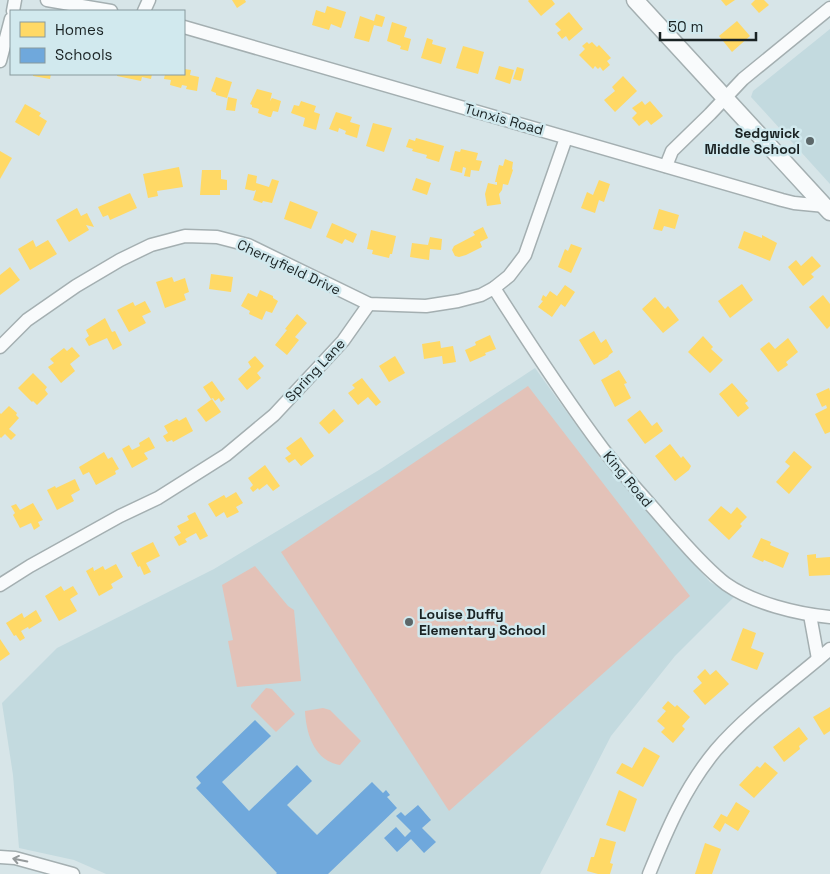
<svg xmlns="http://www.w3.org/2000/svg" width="830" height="874" font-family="'Space Grotesk',sans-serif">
	<rect width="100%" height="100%" fill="#d7e5e8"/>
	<!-- built -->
	<g fill="#c3dadf">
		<polygon points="830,29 830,184 751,97 753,91"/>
		<polygon points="535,368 600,458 710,582 735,596 675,656 611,736 540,874 106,874 74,860 19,848 13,775 2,703 57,648 214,569 379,470"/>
	</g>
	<!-- green -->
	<g fill="#e3c2b8">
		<polygon points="528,386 690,596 449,811 281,552"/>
		<polygon points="255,566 288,606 294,610 301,681 237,687 228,641 233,640 222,585"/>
		<polygon points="266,688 272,689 295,714 276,732 251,707 251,705"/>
		<path d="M323,708L330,710L361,741L340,765C314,761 306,733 305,711Z"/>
	</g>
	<!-- homes -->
	<g fill="#ffd966">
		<polygon points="232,0 245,0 246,2 237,8"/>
		<polygon points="529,0 552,0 555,4 541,16 528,1"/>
		<polygon points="721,0 735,0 726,6"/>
		<polygon points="755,0 764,0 769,5 759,13 751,4"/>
		<polygon points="327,6 346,12 341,28 331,24 329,30 312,25 316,10 325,13"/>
		<polygon points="569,12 583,29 569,41 566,36 562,39 557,33 561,30 555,24"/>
		<polygon points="376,14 385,17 382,27 374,25 369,42 354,38 360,16 374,21"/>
		<polygon points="737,21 750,36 732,52 719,36"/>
		<polygon points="392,22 407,27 404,37 411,39 408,51 400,49 401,46 387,41"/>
		<polygon points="427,38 433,40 432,44 446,48 441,64 421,58"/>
		<polygon points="587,42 589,44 592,42 597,47 599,45 611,58 607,61 610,65 603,71 600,67 598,69 595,66 593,69 579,55 585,49 582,46"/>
		<polygon points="463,46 484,52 478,74 456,68"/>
		<polygon points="499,66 514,70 510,84 495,79"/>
		<polygon points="517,67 524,69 521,81 513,79"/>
		<polygon points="184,69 191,70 190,75 199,77 197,91 186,89 187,86 182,85 181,88 170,85 171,80 164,79 165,74 184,74"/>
		<polygon points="33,74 51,74 50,79 33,76"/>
		<polygon points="117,74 152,74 151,79 142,77 141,81 117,76"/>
		<polygon points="623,76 637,91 615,112 604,100 615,91 612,87"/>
		<polygon points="216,77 232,82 227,98 216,95 216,93 211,91"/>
		<polygon points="257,89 272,93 270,101 272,98 281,101 278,112 273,111 271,117 269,117 258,113 259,109 252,107 252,105 250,104"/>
		<polygon points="228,97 237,99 235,111 226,110"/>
		<polygon points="301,101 316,106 314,112 320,114 316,130 303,126 305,118 291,113 294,105 299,106"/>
		<polygon points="642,101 645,105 650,101 663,116 651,125 647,120 639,126 632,118 637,113 632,108"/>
		<polygon points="25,104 41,113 39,116 47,121 39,136 15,122"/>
		<polygon points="336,112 352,117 350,122 360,125 357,138 345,134 346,131 339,128 338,132 329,129"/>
		<polygon points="373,123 392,128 384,152 366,146"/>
		<polygon points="416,138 444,146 439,162 426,158 427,155 412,151 413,149 406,147 409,139 415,141"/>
		<polygon points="461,149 478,153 476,160 482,161 479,171 471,170 470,177 464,176 466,168 463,167 462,173 450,170 455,151 460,152"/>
		<polygon points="0,151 12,158 0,179"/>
		<polygon points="505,159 513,162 512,169 513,170 508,185 503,184 502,190 499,194 501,204 487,206 485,194 488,183 497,185 497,182 495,182 499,165 503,166"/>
		<polygon points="179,167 183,187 157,191 158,196 148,198 143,174"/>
		<polygon points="202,170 221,170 221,179 227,180 227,190 220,190 220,195 200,195"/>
		<polygon points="248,174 257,176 256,183 269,187 272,179 279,181 272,203 263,201 262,203 253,200 256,190 254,191 245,189"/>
		<polygon points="416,178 431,183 427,195 412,190"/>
		<polygon points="599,180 610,184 604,202 599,200 595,213 581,208 587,192 593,195"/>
		<polygon points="130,193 137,208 110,220 108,215 103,217 98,207"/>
		<polygon points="290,201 318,212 311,229 284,219"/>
		<polygon points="77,208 81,216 87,213 94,227 86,225 89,230 69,242 56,220"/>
		<polygon points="659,209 679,215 675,229 664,226 662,231 653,229"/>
		<polygon points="332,223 357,234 353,243 345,239 342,244 326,237"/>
		<polygon points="483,227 488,238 480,242 482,247 466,255 459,257 455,256 452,250 454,246 475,235 473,232"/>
		<polygon points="371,230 396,236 392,254 390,254 389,258 372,254 373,250 367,249"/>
		<polygon points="744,231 762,238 762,235 777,243 770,261 738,248"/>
		<polygon points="430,237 442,239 441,250 430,249 429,260 410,257 412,243 428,245"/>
		<polygon points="33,240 36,247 48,240 57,254 30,270 18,249"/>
		<polygon points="571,244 582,248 571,273 558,267 565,249 568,251"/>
		<polygon points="812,256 821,266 811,274 814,277 803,286 788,267 796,260 801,266"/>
		<polygon points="10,267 20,280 0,295 0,275"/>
		<polygon points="211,274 233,277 231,292 209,289"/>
		<polygon points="172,277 174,282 185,278 189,292 184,294 186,300 165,308 156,282"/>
		<polygon points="742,284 753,300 730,318 718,301"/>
		<polygon points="565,285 575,292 565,307 561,304 552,317 538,307 543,301 541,300 543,295 546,297 550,291 557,296"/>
		<polygon points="260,290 273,296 273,298 278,301 272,313 266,311 262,320 249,314 250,311 241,306 248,293 257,297"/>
		<polygon points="823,295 830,304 830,326 827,329 809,307"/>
		<polygon points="655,297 665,309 668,306 679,320 663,333 642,309"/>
		<polygon points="145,301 151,312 142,316 146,323 129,332 117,310 133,302 135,306"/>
		<polygon points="297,314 307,323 295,337 299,340 287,355 275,345 287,330 285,329"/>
		<polygon points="105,318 112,332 115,331 122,345 113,350 107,338 89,346 85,339 89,336 86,330"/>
		<polygon points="594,331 601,343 606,339 613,352 609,355 608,357 594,365 579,340"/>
		<polygon points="490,335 496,349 485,353 486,355 470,362 465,350 476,345 475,342"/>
		<polygon points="703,336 713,347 711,349 723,360 710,373 688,352"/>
		<polygon points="788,338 798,352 786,362 788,365 778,372 760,349 769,342 775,349"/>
		<polygon points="440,341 441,348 453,346 456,362 443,364 442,356 424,359 422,344"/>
		<polygon points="72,347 80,356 70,364 75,371 61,383 48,367 54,363 50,359 64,348 67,351"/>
		<polygon points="255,356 264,366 257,373 261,378 247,390 238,379 251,367 248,362"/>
		<polygon points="395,356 405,373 389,382 379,366"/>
		<polygon points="619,370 627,383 624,384 631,398 615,407 601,380"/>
		<polygon points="33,373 47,387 45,390 48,394 37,405 33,401 32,402 18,388"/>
		<polygon points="362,378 381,402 376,406 368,397 358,405 348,393 355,388 352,385"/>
		<polygon points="212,381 225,399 221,402 219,398 215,401 213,398 211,399 203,387"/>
		<polygon points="732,383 748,401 745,403 749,408 738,417 719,394"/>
		<polygon points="829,388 830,391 830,432 825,434 815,414 827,408 826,405 822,407 816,394"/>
		<polygon points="212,399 221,412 206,422 197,410"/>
		<polygon points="9,406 17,413 16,415 19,418 9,429 16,435 11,440 5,434 1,438 0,437 0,413 1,414"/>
		<polygon points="334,409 344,421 329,434 319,423"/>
		<polygon points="640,410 652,426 657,422 663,431 645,444 627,420"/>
		<polygon points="186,417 193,431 173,442 172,440 167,442 163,436 168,433 164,426 177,419 179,421"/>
		<polygon points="149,437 155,448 144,453 148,459 132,468 122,449 129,445 132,450 140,446 139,443"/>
		<polygon points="301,437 314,456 301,466 295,459 289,463 285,458 291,454 286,448"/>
		<polygon points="670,444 681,458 683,456 691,466 689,470 675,481 655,456"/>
		<polygon points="794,451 812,467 789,494 776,482 790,466 785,462"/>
		<polygon points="104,452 108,459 112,457 119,469 115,471 116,474 96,485 89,472 83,475 79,467"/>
		<polygon points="265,465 280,486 273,491 267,484 259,490 258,488 253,492 250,488 253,485 248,478"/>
		<polygon points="75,479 80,490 71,495 74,501 57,510 47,490 55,486 56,488"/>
		<polygon points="236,492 243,503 236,507 239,512 227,518 224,512 216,517 208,504 224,495 226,498"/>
		<polygon points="33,503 43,520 38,522 40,526 34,530 31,523 20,528 13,515 15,513 11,506 16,504 20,510"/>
		<polygon points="721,506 731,514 737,507 747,517 740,524 742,526 729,540 708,520"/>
		<polygon points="195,512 208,536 200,540 196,533 185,539 187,542 179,546 174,537 181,533 177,526 189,520 187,516"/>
		<polygon points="761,538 771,542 770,545 789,553 783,568 764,560 763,562 752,557"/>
		<polygon points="153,542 160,556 146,563 151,572 144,575 140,566 138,567 131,553"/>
		<polygon points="816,554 816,558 830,557 830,575 809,576 807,555"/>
		<polygon points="116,564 123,577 111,584 113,588 99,596 86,571 93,567 94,571 103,566 105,570"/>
		<polygon points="61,586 64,591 73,586 78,594 70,599 77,611 59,621 45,596"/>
		<polygon points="36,610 42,621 29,629 28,627 21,631 25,638 20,641 16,635 14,636 6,623 22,613 24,618"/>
		<polygon points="743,628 756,633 751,648 764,653 757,670 731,660"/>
		<polygon points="0,639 10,654 0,661"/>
		<polygon points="705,669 710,675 716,670 729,684 705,705 693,691 702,683 697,677"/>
		<polygon points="668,701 675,707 677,705 690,717 682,726 685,729 673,743 661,732 665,728 657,721 666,711 662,708"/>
		<polygon points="830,707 830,731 824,735 813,717"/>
		<polygon points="799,727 808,739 799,746 800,749 784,762 773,747"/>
		<polygon points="644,747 660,756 643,787 616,773 622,763 632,768"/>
		<polygon points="765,762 778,773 754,798 739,785 757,766 760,768"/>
		<polygon points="619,790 637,799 625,832 606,825"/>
		<polygon points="736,802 750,811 738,831 725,823 720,832 713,827 721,814 727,817"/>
		<polygon points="600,838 616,842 610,863 613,864 610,874 598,874 587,871 591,857 594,857"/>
		<polygon points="705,843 721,849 712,874 695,874"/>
	</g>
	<!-- schools -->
	<g fill="#6fa8dc">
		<polygon points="255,720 271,736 222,782 249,811 297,765 312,781 287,805 317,835 372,782 383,793 386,790 390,795 387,797 397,808 328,874 276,874 277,873 196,788 201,783 196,777"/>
		<polygon points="418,805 431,820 422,828 436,842 424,853 411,839 397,852 384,838 396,827 405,837 411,831 396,816 401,812 405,816"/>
	</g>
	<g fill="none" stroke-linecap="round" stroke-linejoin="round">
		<defs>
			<g id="minor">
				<polyline points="47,0 111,11"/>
				<polyline points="13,11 15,0"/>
				<polyline points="144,11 149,0"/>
				<polyline points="184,27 782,200 794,203 825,206"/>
				<polyline points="0,61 11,19"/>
				<polyline points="666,166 672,151 710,114 743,79 830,8"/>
				<path d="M494,288C529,343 564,397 603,449C623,475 646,499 667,524C685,544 704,567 726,584C753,603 797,614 830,617"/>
				<polyline points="0,347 27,320 76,286 120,260 151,245 185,236 217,237 248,245 369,304 426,306 458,301 481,295 494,288 509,276 525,255 566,138"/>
				<polyline points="0,585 30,566 120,516 158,498 226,455 274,415 343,341 369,304"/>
				<polyline points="810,615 818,659"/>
				<polyline points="0,857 15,858 73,874"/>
				<path d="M649,874C667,830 685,787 716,750C749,712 792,682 830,649"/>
			</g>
			<polyline id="major" points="635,0 830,212"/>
		</defs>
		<!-- minor casing -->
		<use href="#minor" stroke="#a4afb1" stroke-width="15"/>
		<!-- major casing -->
		<use href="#major" stroke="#a4afb1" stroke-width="19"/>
		<!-- minor -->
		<use href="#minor" stroke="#f9fbfc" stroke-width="12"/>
		<!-- major -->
		<use href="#major" stroke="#f9fbfc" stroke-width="16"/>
	</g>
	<!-- one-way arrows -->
	<defs><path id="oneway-shaft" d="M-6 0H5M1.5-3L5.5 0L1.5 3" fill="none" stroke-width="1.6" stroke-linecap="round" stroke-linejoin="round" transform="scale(1.25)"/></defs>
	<use stroke="#959a9b" href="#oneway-shaft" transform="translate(20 860) rotate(-168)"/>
	<!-- markers -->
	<g fill="#5c6769" stroke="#d1e9ee" stroke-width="2">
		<circle cx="810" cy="141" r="5"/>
		<circle cx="409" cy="622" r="5"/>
	</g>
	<g text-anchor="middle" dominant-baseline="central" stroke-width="5" stroke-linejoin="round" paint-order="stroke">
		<!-- street labels -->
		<g font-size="14" fill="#1a2324" stroke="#d1e9ee">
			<text transform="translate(504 119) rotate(16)">Tunxis Road</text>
			<text transform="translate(289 267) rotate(25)">Cherryfield Drive</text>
			<text transform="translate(315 370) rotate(-47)">Spring Lane</text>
			<text transform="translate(628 479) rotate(50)">King Road</text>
		</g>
		<!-- poi labels -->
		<g font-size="14" font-weight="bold" fill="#1a2324" stroke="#d1e9ee" text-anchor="end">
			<text x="800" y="133">Sedgwick<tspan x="800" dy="16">Middle School</tspan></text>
			<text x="419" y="614" text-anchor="start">Louise Duffy<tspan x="419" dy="16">Elementary School</tspan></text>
		</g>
	</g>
	<!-- legend -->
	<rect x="10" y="10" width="175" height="65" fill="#d1e9ee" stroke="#889a9d"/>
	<rect x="20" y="22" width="25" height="15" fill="#ffd966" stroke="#889a9d"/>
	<text x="55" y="35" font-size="15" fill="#1a2324">Homes</text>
	<rect x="20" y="48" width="25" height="15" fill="#6fa8dc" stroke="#889a9d"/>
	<text x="55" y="60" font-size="15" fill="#1a2324">Schools</text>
	<!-- scale -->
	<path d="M660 32v8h96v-8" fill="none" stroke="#1a2324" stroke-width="2.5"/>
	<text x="668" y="32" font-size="15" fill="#1a2324" stroke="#d1e9ee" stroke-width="4" paint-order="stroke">50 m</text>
</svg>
